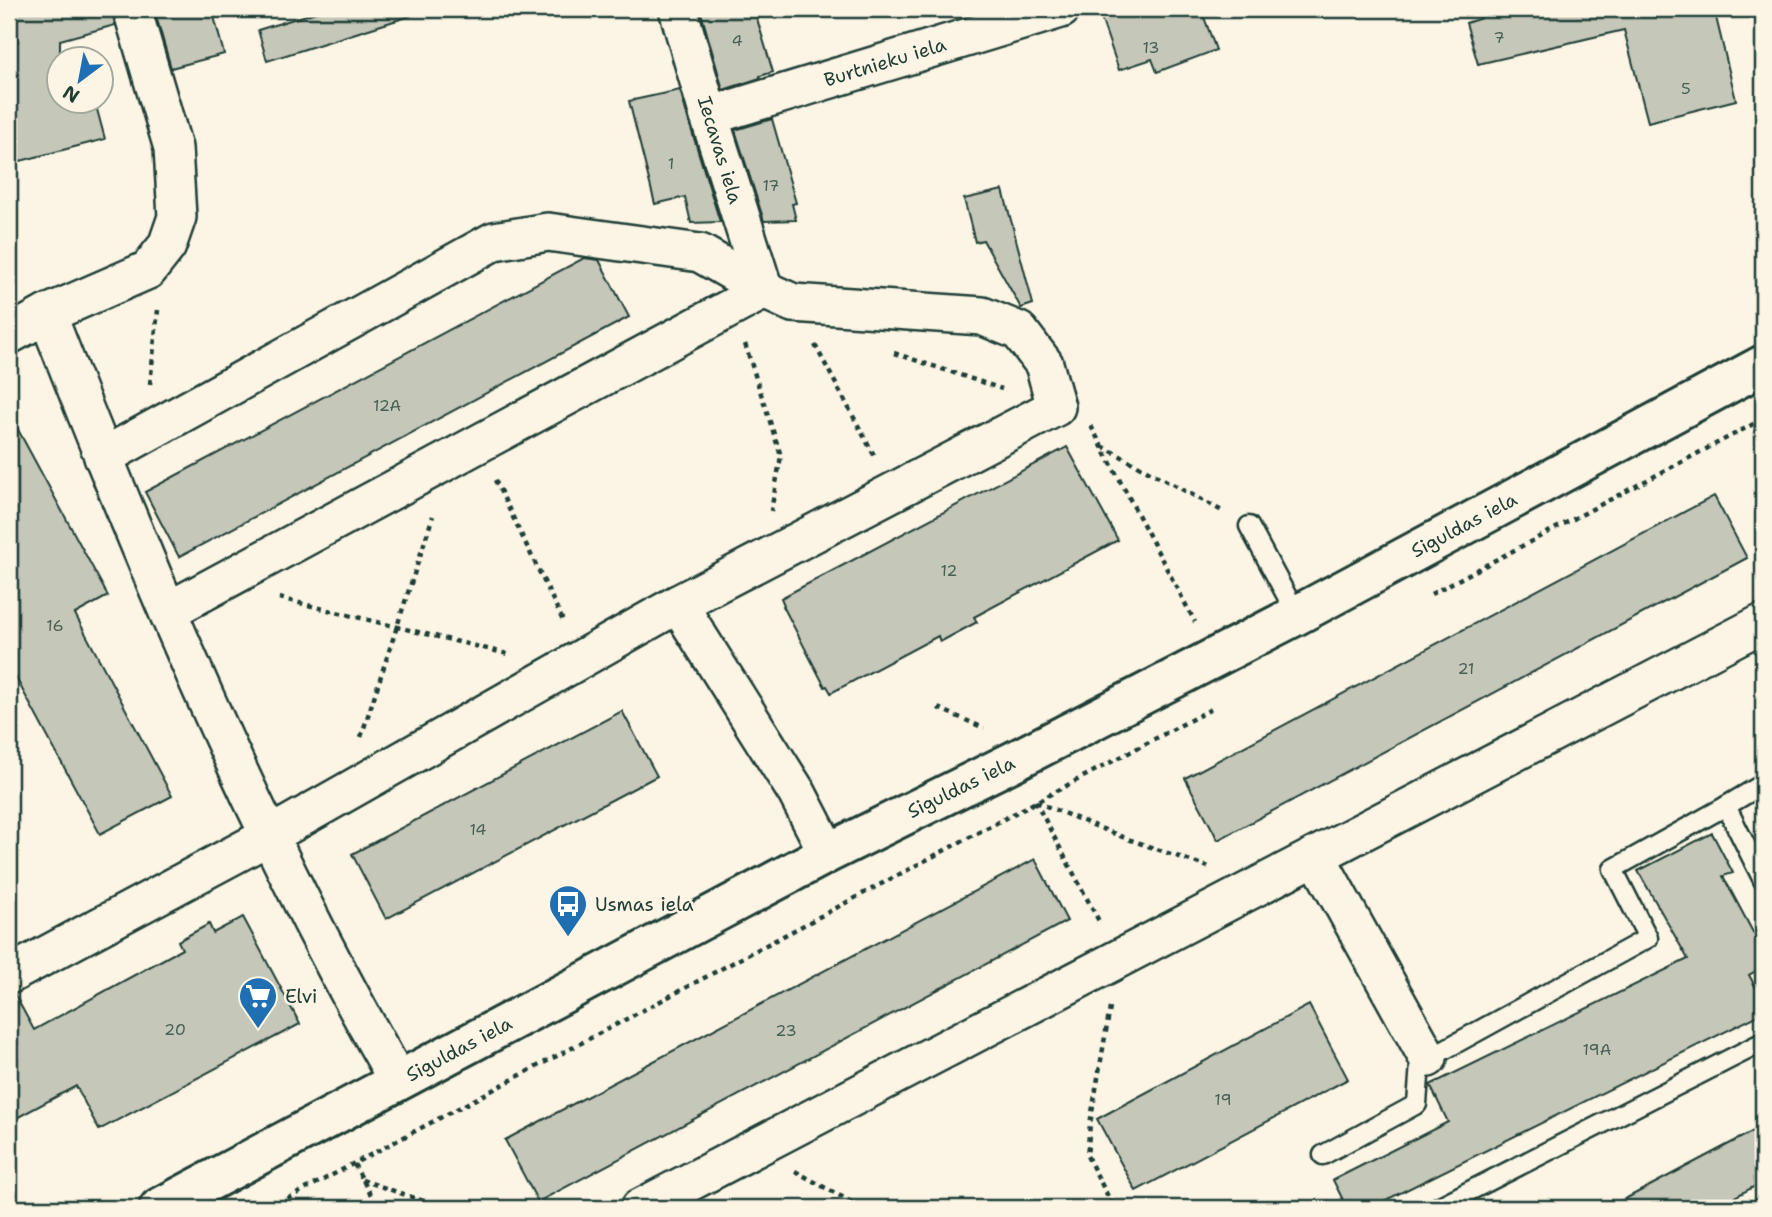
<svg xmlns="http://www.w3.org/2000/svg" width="1772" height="1217" font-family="'Shantell Sans',sans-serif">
	<rect width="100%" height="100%" fill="#fcf5e5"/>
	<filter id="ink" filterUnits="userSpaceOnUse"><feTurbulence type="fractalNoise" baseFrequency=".0143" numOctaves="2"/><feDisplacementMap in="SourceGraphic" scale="14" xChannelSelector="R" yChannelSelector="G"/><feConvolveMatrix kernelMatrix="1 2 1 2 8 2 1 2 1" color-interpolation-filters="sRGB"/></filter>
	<g filter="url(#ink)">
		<!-- building -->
		<g fill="#c5c7b9" stroke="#1f3d34" stroke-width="2">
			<polygon points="10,9 112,9 115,25 60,40 60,102 95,102 105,139 9,164 9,43 18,42"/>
			<polygon points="154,9 212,9 224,54 171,68"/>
			<polygon points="326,9 408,9 410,16 267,61 258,30"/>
			<polygon points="700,9 754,9 773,72 760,76 760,78 723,90"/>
			<polygon points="1129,9 1201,9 1216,50 1157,72 1152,59 1119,70 1101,18"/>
			<polygon points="1478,9 1714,9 1736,100 1648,122 1624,30 1478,64 1466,23 1481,18"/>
			<polygon points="680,90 689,122 720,222 691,223 685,197 655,204 629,101"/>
			<polygon points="772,119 796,203 792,204 796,220 764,221 735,130"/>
			<polygon points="1003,190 1033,304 1021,308 983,240 975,242 964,199"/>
			<polygon points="584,258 599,260 629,317 179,557 145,492"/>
			<polygon points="9,413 108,596 75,614 172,796 100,834 9,665"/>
			<polygon points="1067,447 1118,540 974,617 977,622 940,642 938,636 831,693 827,686 825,687 783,606 784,605 781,598"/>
			<polygon points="1714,496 1747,558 1218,840 1185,778"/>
			<polygon points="622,711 657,776 386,919 352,854"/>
			<polygon points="1712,833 1733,873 1723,876 1763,951 1763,967 1749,975 1763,1001 1763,1013 1370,1208 1347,1208 1333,1180 1448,1122 1430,1085 1688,959 1638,871"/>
			<polygon points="1035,859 1067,921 538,1202 505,1140"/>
			<polygon points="243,917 300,1024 99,1130 76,1086 9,1122 9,996 15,995 34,1030 182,949 178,941 209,924 213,933"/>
			<polygon points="1309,1005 1348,1079 1136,1191 1097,1119"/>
			<polygon points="1763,1126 1763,1182 1714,1208 1608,1208"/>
		</g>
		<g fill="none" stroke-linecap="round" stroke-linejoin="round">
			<defs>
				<g id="lane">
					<polyline points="1249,526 1297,615"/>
					<polyline points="1763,784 1726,806 1763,880"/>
					<polyline points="1323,1155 1417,1104 1420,1063 1648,938 1613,869 1726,806"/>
					<polyline points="1436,1208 1763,1042"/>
				</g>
				<g id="street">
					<polyline points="709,116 1061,9"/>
					<polyline points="47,314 148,270 167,246 177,217 173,148 132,9"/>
					<path d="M9,335L47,314C149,576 258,837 398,1081"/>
					<polyline points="678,604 797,793 828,853"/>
					<polyline points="168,611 764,290 709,116 678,9"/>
					<polyline points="1316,856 1428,1058"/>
					<polyline points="9,975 269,836 678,604 1056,407 1044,364 1019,331 982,316 793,303 764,290 700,253 548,232 494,241 103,457"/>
					<polyline points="640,1208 1763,623"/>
				</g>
				<polyline id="secondary" points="159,1208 828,853 1014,761 1297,615 1763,365"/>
			</defs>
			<!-- lane casing -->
			<use href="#lane" stroke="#1f3d34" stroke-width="23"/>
			<!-- street casing -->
			<use href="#street" stroke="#1f3d34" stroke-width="42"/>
			<!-- secondary casing -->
			<use href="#secondary" stroke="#1f3d34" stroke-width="44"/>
			<!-- path -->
			<g stroke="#1f3d34" stroke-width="4.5" stroke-dasharray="5 5" stroke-linecap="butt">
				<polyline points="745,344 781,456 771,511"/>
				<polyline points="815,345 875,457"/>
				<polyline points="894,353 1002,389"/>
				<polyline points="150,384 158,310"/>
				<polyline points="1091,426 1195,622"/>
				<polyline points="1102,446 1224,512"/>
				<polyline points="495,480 564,623"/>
				<polyline points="1431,594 1763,419"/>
				<polyline points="279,598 508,654"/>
				<polyline points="938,708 984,728"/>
				<polyline points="361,737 433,516"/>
				<polyline points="1035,801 1100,923"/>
				<polyline points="1036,802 1125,838 1208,867"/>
				<polyline points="1110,1008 1090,1124 1087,1156 1114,1208"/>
				<polyline points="354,1164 378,1208"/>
				<polyline points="795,1171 862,1208"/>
				<polyline points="362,1180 444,1208"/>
				<polyline points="270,1208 1215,707"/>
			</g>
			<!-- lane -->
			<use href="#lane" stroke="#fcf5e5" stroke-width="18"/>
			<!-- street -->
			<use href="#street" stroke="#fcf5e5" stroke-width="37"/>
			<!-- secondary -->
			<use href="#secondary" stroke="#fcf5e5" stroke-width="38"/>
		</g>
	</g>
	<!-- icons -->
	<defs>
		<symbol id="bus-pin" viewBox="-11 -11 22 30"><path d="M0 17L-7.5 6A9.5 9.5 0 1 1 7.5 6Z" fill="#1f6fb2" stroke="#fcf5e5"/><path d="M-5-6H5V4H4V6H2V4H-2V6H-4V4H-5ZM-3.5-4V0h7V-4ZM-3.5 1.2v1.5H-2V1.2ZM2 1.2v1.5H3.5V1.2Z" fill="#fff"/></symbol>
		<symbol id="supermarket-pin" viewBox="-11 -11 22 30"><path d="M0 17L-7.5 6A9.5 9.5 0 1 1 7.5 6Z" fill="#1f6fb2" stroke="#fcf5e5"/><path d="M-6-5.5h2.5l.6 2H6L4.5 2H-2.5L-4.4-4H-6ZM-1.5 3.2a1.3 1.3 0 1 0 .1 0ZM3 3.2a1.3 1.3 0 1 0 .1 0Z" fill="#fff"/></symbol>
	</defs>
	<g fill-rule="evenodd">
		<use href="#bus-pin" x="546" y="882" width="44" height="60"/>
		<use href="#supermarket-pin" x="236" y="974" width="44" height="60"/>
	</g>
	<g text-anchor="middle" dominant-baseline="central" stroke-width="5" stroke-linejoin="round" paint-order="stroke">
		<!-- number labels -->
		<g font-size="16" fill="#486055">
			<text x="1499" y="37">7</text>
			<text x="737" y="40">4</text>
			<text x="1151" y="47">13</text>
			<text x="1686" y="88">5</text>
			<text x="671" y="163">1</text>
			<text x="771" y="185">17</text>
			<text x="387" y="405">12A</text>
			<text x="949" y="570">12</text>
			<text x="55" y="625">16</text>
			<text x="1466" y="668">21</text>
			<text x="478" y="829">14</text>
			<text x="175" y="1029">20</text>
			<text x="786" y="1030">23</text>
			<text x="1597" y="1049">19A</text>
			<text x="1223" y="1099">19</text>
		</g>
		<!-- street labels -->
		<g font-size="19" fill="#1f3d34" stroke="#fcf5e5">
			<text transform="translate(885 62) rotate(-17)">Burtnieku iela</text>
			<text transform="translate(720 150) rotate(73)">Iecavas iela</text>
			<text transform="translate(1464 525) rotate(-28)">Siguldas iela</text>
			<text transform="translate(961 787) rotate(-26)">Siguldas iela</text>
			<text transform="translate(459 1049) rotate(-28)">Siguldas iela</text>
		</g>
		<!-- poi labels -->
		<g font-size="19" fill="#1f3d34" stroke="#fcf5e5" text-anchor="start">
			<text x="595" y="904">Usmas iela</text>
			<text x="285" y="996">Elvi</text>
		</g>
	</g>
	<!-- margin -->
	<rect width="1772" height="1217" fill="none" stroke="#fcf5e5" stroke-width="35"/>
	<rect x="18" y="18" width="1737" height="1182" fill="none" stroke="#1f3d34" stroke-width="2.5" filter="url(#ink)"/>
	<!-- north arrow -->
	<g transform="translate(80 80) rotate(212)"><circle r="33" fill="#fcf5e5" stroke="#a4ab9e" stroke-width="2"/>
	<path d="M0-5L12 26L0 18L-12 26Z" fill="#1f6fb2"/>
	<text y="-10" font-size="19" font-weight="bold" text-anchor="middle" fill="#1f3d34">N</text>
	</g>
</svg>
